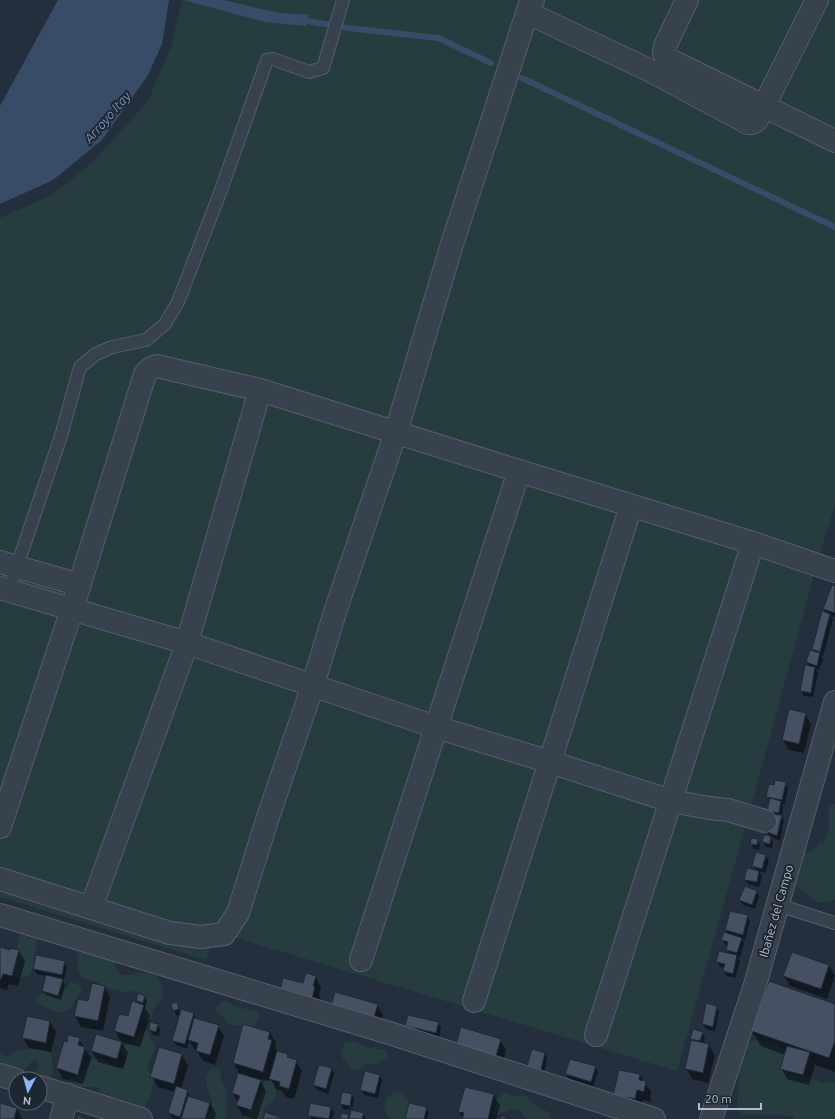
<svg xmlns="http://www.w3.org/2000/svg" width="835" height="1119" font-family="Ubuntu,sans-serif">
	<rect width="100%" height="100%" fill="#242f3e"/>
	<!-- green -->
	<g fill="#263c3f">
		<polygon points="182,0 835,0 835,506 821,549 764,759 677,1071 217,932 206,960 0,897 0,218 50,196 93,162 148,101 171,46"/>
		<path d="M835,804V900L826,903L817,902L792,883L797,856C811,852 811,854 820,843L824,844L829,830V806Z"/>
		<path d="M26,931L34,935C39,947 36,945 34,956C33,960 34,964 33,968C31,979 19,980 11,976L9,968L18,960L17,950L19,937Z"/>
		<path d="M84,948L109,952L120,975C131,976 138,972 148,973C160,973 165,990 161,1000C159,1003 156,1004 155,1007C153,1010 152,1015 151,1019L146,1020L143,1017L144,1008L146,999L141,992L137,991L122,992L115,989H111L94,981L85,979L81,976L78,969V955L80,951Z"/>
		<polygon points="71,983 76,983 82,988 81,992 70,1008 62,1012 58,1013 37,1004 35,1000 37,996 45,993 58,994 62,992"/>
		<polygon points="226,1001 235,1006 257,1012 260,1016 254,1026 250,1028 242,1026 229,1025 221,1015 217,1013 216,1009 221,1002"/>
		<path d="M142,1031H147C150,1034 149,1036 151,1039C153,1041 155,1042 155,1044C157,1047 149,1063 147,1068L152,1076L154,1083L150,1097L146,1106L140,1111L131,1110L119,1098L102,1096L99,1088C90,1086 82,1088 73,1087L68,1080C80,1072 87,1075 92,1059L101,1058L116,1067L124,1066L126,1057C117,1045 129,1047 134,1041C138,1037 137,1034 142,1031Z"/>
		<polygon points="760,1040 777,1044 784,1049 783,1067 790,1074 807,1077 823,1083 835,1082 835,1119 795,1119 793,1117 783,1115 740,1115 737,1107 739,1080 732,1064 743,1043"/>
		<path d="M346,1042H354L366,1047L385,1050L388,1054V1058L380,1061L377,1065L368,1063L356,1070L351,1069L346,1061L343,1059C341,1052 342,1048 346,1042Z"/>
		<polygon points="22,1049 45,1050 49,1052 52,1056 53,1074 50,1077 40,1077 36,1076 36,1071 39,1063 37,1060 33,1060 21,1073 0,1065 0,1053 6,1057 18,1050"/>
		<path d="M212,1067L220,1071L221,1079L225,1087L227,1096L226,1105L227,1119H206L207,1115L213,1108C211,1090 199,1082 212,1067Z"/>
		<path d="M268,1078L275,1083L277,1091C276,1094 275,1098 273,1100C267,1108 262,1106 264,1119H243L245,1112L258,1101L263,1085Z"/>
		<path d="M394,1092L402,1093L409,1101L407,1119H389C382,1108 383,1100 394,1092Z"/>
		<path d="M504,1092L512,1096L524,1095C529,1098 533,1103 537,1106C543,1110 550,1110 550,1119H527C525,1116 521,1111 518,1110C512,1106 500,1116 492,1115L496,1101Z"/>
	</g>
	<!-- water -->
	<g fill="#394c67">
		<polygon points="58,0 169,0 162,44 148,75 102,140 53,180 0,204 0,106"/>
		<path d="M183,0C194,0 212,0 223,0C252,6 280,16 309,14L306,26L265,22Z"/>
	</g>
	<!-- shadow -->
	<g fill="#0007">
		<polygon points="835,587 835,617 830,615 833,619 823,656 821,656 823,659 819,670 815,669 818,673 813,697 804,696 801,691 810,667 807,662 815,652 813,649 827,614 824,609"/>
		<polygon points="805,714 811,724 804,753 789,750 783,740"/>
		<polygon points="785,783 788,788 785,804 782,804 783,807 782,817 784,820 780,841 770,836 773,842 772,848 766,847 763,842 770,837 766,831 770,801 767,797 775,786"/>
		<polygon points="757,840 760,845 759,850 754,849 751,844"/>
		<polygon points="757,854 766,856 769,861 765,873 759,871 762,877 759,887 748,884 745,880 757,871 753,866"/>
		<polygon points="745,888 757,892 759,897 755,909 743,905 740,900"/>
		<polygon points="731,912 747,916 750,921 745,940 742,939 744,943 740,958 737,957 740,961 735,978 727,976 724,971 725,968 720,967 717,962 730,954 727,949 728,945 725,945 722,940 728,934 726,930"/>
		<polygon points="0,948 10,951 19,951 25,961 18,986 9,984 7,990 0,988"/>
		<polygon points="64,962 67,967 64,980 62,979 65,985 61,1000 46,995 43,991 47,976 37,974 34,969"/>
		<polygon points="829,965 835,976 827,999 790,986 784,976"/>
		<polygon points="315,976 321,987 319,995 320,998 317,1009 304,984"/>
		<polygon points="104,986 110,997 103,1031 81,1027 75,1016 78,1000 89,1002"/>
		<polygon points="144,996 147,1001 145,1008 150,1016 140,1047 121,1042 115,1031 139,1004 137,1001"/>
		<polygon points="176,1003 181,1013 193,1013 196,1019 218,1026 224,1036 215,1065 203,1061 197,1051 195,1050 189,1041 187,1049 176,1045 173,1040 180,1015 177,1016 174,1011 172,1004"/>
		<polygon points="377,1005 383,1015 379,1028 338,1016"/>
		<polygon points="835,1005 835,1072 815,1065 809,1085 787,1079 781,1068 785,1055 761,1046 752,1031"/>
		<polygon points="717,1007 719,1012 715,1031 706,1029 703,1024"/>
		<polygon points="50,1022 56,1032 51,1052 29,1048 23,1038"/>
		<polygon points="438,1023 441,1027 439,1038 409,1031 407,1026"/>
		<polygon points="157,1024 160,1029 159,1036 153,1035 150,1030"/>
		<polygon points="462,1028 500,1040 506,1050 502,1066"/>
		<polygon points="270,1032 276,1043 275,1047 277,1051 287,1055 289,1059 296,1061 302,1071 294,1099 286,1097 282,1091 276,1089 270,1078 269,1081 259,1079 266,1091 257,1119 254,1119 243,1116 237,1105 238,1103 233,1093 239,1073 234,1063"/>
		<polygon points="702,1033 705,1038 703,1044 709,1045 715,1056 708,1083 692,1079 686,1068 692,1040 691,1039"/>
		<polygon points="96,1035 122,1043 128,1053 123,1069 98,1062 92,1051"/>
		<polygon points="79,1039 91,1058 83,1084 63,1079 57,1068 64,1042 67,1043"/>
		<polygon points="545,1053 547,1058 544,1074 531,1071 528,1066"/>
		<polygon points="182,1055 188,1066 181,1089 187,1091 190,1096 190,1098 210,1103 216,1114 214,1119 174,1119 172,1118 169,1113 175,1092 158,1087 152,1077"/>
		<polygon points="595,1067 598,1072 593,1087 569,1079 566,1074"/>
		<polygon points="332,1069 334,1074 328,1094 317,1090 314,1085"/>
		<polygon points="379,1075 382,1080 378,1098 364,1095 361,1090"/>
		<polygon points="640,1075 651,1092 650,1102 643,1100 641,1109 614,1095"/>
		<polygon points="465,1088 494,1095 500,1106 496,1119 463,1119 459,1112"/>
		<polygon points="352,1095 354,1100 352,1109 348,1101 346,1102 351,1110 343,1109 341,1104"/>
		<polygon points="0,1104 17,1108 22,1119 0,1119"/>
		<polygon points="331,1108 334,1113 332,1119 311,1119 309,1115"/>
		<polygon points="426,1108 429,1112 427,1119 406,1119"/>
		<polygon points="363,1114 366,1119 341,1119 348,1116 350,1119"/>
	</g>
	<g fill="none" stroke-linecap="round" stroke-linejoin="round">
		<!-- stream -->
		<g stroke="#394c67" stroke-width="6">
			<polyline points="301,20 348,28 438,38 491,63"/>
			<polyline points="522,78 835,227"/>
		</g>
	</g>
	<!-- building -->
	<g fill="#455162" stroke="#1f2835">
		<polygon points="832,585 835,586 835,613 823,609"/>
		<polygon points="822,611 830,614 820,652 812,649"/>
		<polygon points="810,650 820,653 817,666 806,662"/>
		<polygon points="805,665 815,667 811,693 800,691"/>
		<polygon points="789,709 806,713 799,744 782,740"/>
		<polygon points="775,780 786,782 782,800 766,797 769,784 774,785"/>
		<polygon points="770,798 781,801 779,813 767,811"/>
		<polygon points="768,814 782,815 777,836 765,831"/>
		<polygon points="764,835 771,836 770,844 762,842"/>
		<polygon points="751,838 758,839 757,845 750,844"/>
		<polygon points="756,852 766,855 762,869 752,866"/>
		<polygon points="747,868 759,871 757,882 744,880"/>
		<polygon points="745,886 757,891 752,905 739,900"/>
		<polygon points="730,911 748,915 743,935 725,930"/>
		<polygon points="724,932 742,938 737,953 726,950 728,942 721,940"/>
		<polygon points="0,947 10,950 10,948 19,950 12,976 3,974 1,980 0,979"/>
		<polygon points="719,951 737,955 733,974 723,971 725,964 716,962"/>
		<polygon points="792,952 829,965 821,989 783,976"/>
		<polygon points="36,955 65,961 62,975 33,969"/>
		<polygon points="306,973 316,976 313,986 315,987 312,999 280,990 283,978 303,983"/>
		<polygon points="46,975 63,979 58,996 42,991"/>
		<polygon points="769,981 835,1004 835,1041 829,1058 751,1031"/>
		<polygon points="92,983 105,986 98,1021 74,1016 78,999 88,1001"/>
		<polygon points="335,992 378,1004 374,1018 331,1006"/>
		<polygon points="138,993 145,996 143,1003 136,1001"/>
		<polygon points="132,1001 144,1005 134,1037 114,1031 119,1014 128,1016"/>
		<polygon points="177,1002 179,1009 173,1011 171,1004"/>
		<polygon points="706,1003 717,1006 713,1027 702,1024"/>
		<polygon points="181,1009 194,1013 185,1044 172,1041"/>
		<polygon points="408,1015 439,1022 436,1033 405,1026"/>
		<polygon points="27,1016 50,1021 46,1043 22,1038"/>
		<polygon points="194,1018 219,1025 210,1055 196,1051 198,1043 188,1040"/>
		<polygon points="150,1022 158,1024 156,1032 149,1030"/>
		<polygon points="243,1024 270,1032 268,1039 272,1040 263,1072 233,1063"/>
		<polygon points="461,1027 501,1039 496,1056 456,1044"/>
		<polygon points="693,1029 703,1032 700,1041 690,1039"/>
		<polygon points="96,1034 122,1042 117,1059 91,1051"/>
		<polygon points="68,1035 80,1038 78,1045 85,1047 78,1075 56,1068 64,1041 67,1042"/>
		<polygon points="691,1040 709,1044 703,1073 685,1069"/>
		<polygon points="787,1046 810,1052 803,1075 780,1069"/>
		<polygon points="159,1047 182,1054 174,1084 150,1077"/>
		<polygon points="532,1049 545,1053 541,1070 527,1066"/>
		<polygon points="277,1051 288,1054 287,1057 297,1060 289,1089 279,1086 280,1082 269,1079"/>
		<polygon points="570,1059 596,1066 591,1082 565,1074"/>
		<polygon points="319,1065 332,1068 326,1089 313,1085"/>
		<polygon points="619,1070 640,1074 639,1080 646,1081 644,1092 637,1090 635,1099 613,1095"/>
		<polygon points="365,1071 380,1075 375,1094 360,1090"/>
		<polygon points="238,1073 261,1080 251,1110 236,1105 240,1096 232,1093"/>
		<polygon points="176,1086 188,1090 180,1117 168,1113"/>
		<polygon points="465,1087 494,1094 488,1119 462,1119 464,1113 458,1112"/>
		<polygon points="342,1092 352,1094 350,1106 340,1104"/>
		<polygon points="188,1096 210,1103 205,1119 181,1119"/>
		<polygon points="0,1103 17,1108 14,1119 0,1119"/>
		<polygon points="310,1103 331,1107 329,1119 308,1116"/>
		<polygon points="409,1103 427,1107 424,1119 405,1119"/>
		<polygon points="351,1110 364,1113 362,1119 349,1119"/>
		<polygon points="265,1112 281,1118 280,1119 263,1119"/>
		<polygon points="342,1113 349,1115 348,1119 340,1119"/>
		<polygon points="78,1116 89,1119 77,1119"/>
		<polygon points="501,1116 510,1119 500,1119"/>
	</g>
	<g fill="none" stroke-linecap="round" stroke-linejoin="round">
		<defs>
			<g id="service">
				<polyline points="9,590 61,436 80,367 96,354 112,347 146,340 165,324 178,302 220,193 267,60 273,59 309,72 323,68 343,0"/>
				<polyline points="778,905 835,923"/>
			</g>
			<g id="minor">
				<polyline points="687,0 665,46 664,53 666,58 835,141"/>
				<polyline points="528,13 649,70 748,123 752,123 757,120 817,0"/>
				<polyline points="0,562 80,585"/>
				<polyline points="0,588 187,643 436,727 550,762 671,801 709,808 728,810 765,821"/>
				<polyline points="0,827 72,609 145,374 151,368 157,366 260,390 519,471 753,543 835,571"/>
				<polyline points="0,879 170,933 201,937 224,934 238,913 268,817 313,685 335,612 396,432 452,244 530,4 533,0"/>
				<polyline points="91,908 187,643 260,390"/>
				<polyline points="0,915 386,1032 654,1119"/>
				<polyline points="361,960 519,471"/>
				<polyline points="474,1001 631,506"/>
				<polyline points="596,1035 753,543"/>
				<polyline points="0,1075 16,1080"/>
				<polyline points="40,1087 141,1119"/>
				<polyline points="61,1119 68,1095"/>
				<polyline points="711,1119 755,985 835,702"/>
			</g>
		</defs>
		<!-- service casing -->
		<use href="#service" stroke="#565f6c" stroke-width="14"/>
		<!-- minor casing -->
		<use href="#minor" stroke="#565f6c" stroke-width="24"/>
		<!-- service -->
		<use href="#service" stroke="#38414e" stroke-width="12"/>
		<!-- minor -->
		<use href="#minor" stroke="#38414e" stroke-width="22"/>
	</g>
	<g text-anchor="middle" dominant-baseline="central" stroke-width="4" stroke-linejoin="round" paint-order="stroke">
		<!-- street labels -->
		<g font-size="12" fill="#b4bcc9" stroke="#1d2633">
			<text transform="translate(776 911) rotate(-74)">Ibañez del Campo</text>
		</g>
		<!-- water labels -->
		<g font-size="13" font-style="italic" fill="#7c92b1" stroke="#1d2633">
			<text transform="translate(107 117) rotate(-49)">Arroyo Itay</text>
		</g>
	</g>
	<!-- north arrow -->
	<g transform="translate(28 1091) rotate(186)"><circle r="19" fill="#1d2633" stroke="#59626f"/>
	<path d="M0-3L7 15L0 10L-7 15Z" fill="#8ab4f8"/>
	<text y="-6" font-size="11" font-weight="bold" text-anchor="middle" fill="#b4bcc9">N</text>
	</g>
	<!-- scale -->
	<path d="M699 1103v6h62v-6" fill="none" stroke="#b4bcc9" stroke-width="2"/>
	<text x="705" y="1103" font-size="12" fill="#b4bcc9" stroke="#1d2633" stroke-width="3" paint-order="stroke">20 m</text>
</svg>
